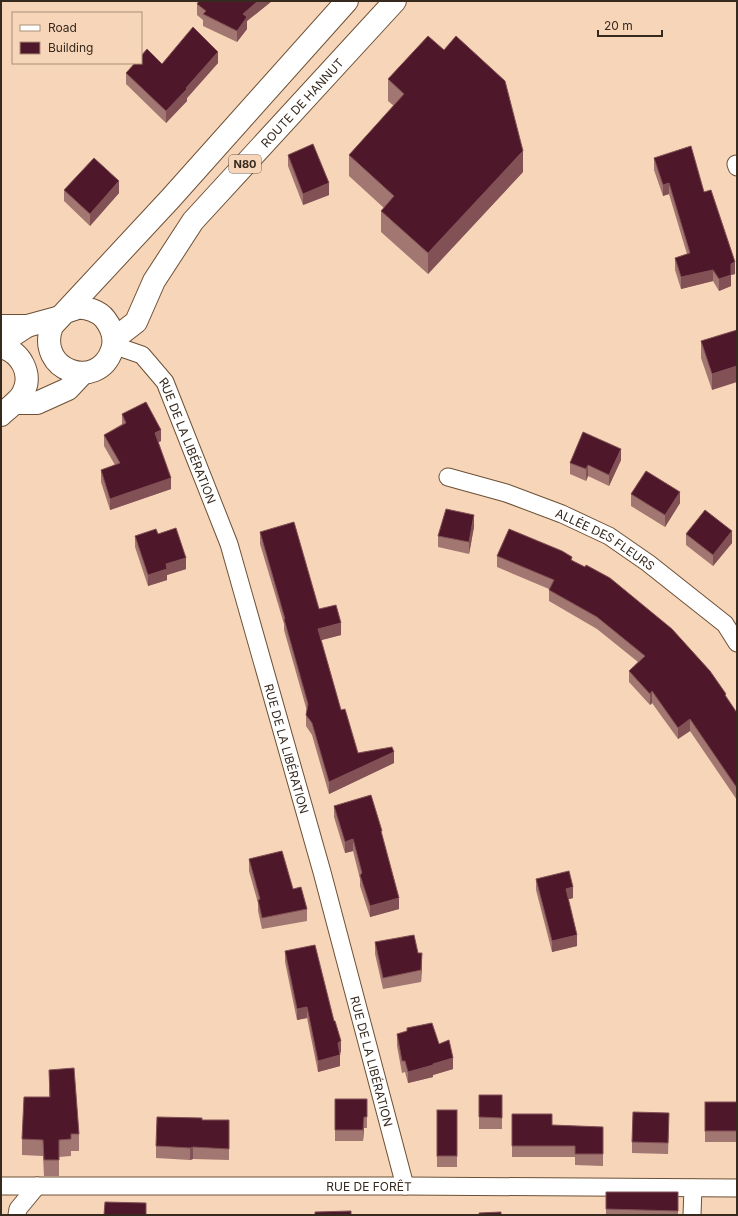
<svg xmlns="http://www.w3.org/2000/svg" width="738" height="1216" font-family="Inter,sans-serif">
	<rect width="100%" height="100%" fill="#f7d5b8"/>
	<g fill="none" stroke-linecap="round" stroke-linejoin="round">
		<defs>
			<g id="street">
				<polyline points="736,164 737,167"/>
				<path id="s1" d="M113,345L142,355L165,382L229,544L322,872L405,1186"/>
				<path id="s2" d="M448,477L506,493L562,514L609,536L648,563L725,624L737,643"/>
				<path id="s3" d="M1,1186H405L737,1188"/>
				<polyline points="17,1215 18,1209 37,1186"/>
				<polyline points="692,1215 693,1188"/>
			</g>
			<polyline id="secondary" points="1,326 27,326"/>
			<g id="primary">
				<path d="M66,312C69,311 74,309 77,308C86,307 99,311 105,319C112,328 116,338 112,350C98,392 35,371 52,326L171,198L347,1"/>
				<path id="s4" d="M114,339L136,322L154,281L193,221L395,1"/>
				<polyline points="1,343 27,326 60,317"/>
				<path d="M1,347C21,352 33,374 23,393C19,401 7,409 1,415"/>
				<polyline points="15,403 37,403 68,389 83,373"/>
			</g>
		</defs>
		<!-- street casing -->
		<use href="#street" stroke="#6c5036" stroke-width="19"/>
		<!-- secondary casing -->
		<use href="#secondary" stroke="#6c5036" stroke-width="24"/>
		<!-- primary casing -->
		<use href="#primary" stroke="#6c5036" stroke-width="24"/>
		<!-- street -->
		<use href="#street" stroke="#fff" stroke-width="17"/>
		<!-- secondary -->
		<use href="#secondary" stroke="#fff" stroke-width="22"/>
		<!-- primary -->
		<use href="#primary" stroke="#fff" stroke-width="22"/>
	</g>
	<!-- wall -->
	<g fill="#a27671">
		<polygon points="199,1 272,1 247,21 247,29 237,42 203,26 203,20 197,15 197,4"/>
		<polygon points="218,63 187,98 187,101 166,123 126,84 126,73 162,64"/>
		<polygon points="388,79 523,172 428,274 381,232 381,211 384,208 349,176 349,155 394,106 388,101"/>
		<polygon points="288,155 329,195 303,205 288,166"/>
		<polygon points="654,158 704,192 735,274 731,275 731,286 719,291 713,281 681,289 675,270 675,258 687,254 669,194 663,196 654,170"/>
		<polygon points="64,190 119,193 90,226 64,201"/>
		<polygon points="737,330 712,390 701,358 701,341"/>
		<polygon points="122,414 161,441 158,442 171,489 110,510 101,482 101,470 115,465 104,446 104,435 122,424"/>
		<polygon points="621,460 609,486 588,476 586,481 570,474 570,463"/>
		<polygon points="631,494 680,503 665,527 631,506"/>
		<polygon points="474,527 469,554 438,547 438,536"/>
		<polygon points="260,532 319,609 341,635 321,640 341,710 358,753 394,763 329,794 312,735 306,726 306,715 307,711 284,630 284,624 260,544"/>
		<polygon points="158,534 186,569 167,575 167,580 148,586 135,547 135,536"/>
		<polygon points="686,534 732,543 713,566 686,545"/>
		<polygon points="497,556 572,560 726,697 737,713 737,800 690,731 678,739 652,703 650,705 629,682 629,671 638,662 597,629 549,601 549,589 497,567"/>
		<polygon points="334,806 382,836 399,909 370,917 360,886 360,879 353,851 345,853 334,817"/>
		<polygon points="249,859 293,889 307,909 307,921 262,929 258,911 258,903 249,871"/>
		<polygon points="536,879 573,898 568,899 577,946 552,952 536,890"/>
		<polygon points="375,942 418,953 422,964 421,982 383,989 375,954"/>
		<polygon points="285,951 341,1052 340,1053 340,1066 318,1072 307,1018 297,1020 285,962"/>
		<polygon points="397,1034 439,1044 453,1069 433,1075 433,1077 408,1083 405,1072 402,1073 397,1046"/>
		<polygon points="49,1070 79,1134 79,1151 71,1151 71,1156 59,1157 59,1176 44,1176 43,1156 22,1155 22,1139 49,1097"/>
		<polygon points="502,1095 502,1129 479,1129 479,1117"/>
		<polygon points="335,1099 367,1099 367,1128 364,1128 363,1141 335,1141"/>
		<rect x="705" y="1102" width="32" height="40"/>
		<rect x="437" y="1110" width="20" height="57"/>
		<polygon points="512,1114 552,1125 603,1127 603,1166 575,1165 575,1157 512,1157"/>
		<polygon points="202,1120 229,1120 229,1160 193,1159 190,1160 156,1158 156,1146"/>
		<polygon points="669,1124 668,1154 632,1153 632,1142"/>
		<rect x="606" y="1192" width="72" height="23"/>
	</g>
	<!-- shaded-wall -->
	<g fill="#815155">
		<polygon points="258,1 272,1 247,21 247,29 237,42 237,31 243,14"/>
		<polygon points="218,52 218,63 187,98 187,101 166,123 166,111"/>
		<polygon points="523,151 523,172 428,274 428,253"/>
		<polygon points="119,181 119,193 90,226 90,214"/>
		<polygon points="329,183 329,195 303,205 303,194"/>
		<polygon points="669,183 669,194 663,196 663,185"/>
		<polygon points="735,262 735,274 731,275 731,264"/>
		<polygon points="713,270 713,281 681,289 681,277"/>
		<polygon points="731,275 731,286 719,291 719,279"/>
		<polygon points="737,366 737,382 712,390 712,374"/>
		<polygon points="161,430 161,441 155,444 155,433"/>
		<polygon points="621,449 621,460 609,486 609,475"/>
		<polygon points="588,465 588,476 586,481 586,469"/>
		<polygon points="171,478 171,489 110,510 110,499"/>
		<polygon points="680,492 680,503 665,527 665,515"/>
		<polygon points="474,515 474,527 469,554 469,542"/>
		<polygon points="732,531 732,543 713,566 713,555"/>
		<polygon points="186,558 186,569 167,575 167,580 148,586 148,575 166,564"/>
		<polygon points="341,623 341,635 318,641 318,629"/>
		<polygon points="652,691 652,703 650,705 650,694"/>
		<polygon points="690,719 690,731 678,739 678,728"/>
		<polygon points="394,752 394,763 329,794 329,782"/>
		<polygon points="353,839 353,851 345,853 345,842"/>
		<polygon points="573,887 573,898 566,900 566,889"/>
		<polygon points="399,898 399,909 370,917 370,906"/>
		<polygon points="577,935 577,946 552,952 552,941"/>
		<polygon points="422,953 422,964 421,982 421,970"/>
		<polygon points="307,1007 307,1018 297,1020 297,1009"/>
		<polygon points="341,1041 341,1052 338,1055 338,1043"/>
		<polygon points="340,1055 340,1066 318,1072 318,1061"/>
		<polygon points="453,1058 453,1069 433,1075 433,1077 408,1083 408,1072"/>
		<polygon points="364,1117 364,1128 363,1141 363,1130"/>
		<polygon points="193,1147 193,1159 190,1160 190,1148"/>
	</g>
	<!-- building -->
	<g fill="#4e182a" stroke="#815155">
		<polygon points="199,1 258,1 243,14 247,17 237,31 203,14 206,11 197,4"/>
		<polygon points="193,27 218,52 186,88 187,89 166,111 126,73 135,63 141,63 141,56 147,49 162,64"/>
		<polygon points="428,36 444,50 456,36 505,81 523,151 428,253 381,211 394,196 349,155 404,94 388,79"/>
		<polygon points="313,144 329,183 303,194 288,155"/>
		<polygon points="691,146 704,192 711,190 735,262 731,264 731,275 719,279 713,270 681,277 675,258 690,253 669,183 663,185 654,158"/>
		<polygon points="94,158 119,181 90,214 64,190"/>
		<polygon points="737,330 737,366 712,374 701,341"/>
		<polygon points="146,402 161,430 155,433 171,478 110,499 101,470 120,463 104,435 126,423 122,414"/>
		<polygon points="583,432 621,449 609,475 588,465 586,469 570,463"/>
		<polygon points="646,471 680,492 665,515 631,494"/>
		<polygon points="446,509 474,515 469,542 438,536"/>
		<polygon points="705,510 732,531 713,555 686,534"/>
		<polygon points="294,522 319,609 336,605 341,623 318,629 341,710 345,709 358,753 392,747 394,752 329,782 312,723 306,715 308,704 284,619 285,619 260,532"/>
		<polygon points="176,528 186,558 166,564 167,569 148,575 135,536 156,529 158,534"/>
		<polygon points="509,529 562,551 572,557 571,560 585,567 586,565 610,578 672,629 710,671 726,694 725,695 737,713 737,788 690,719 678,728 652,691 650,694 629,671 645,656 597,617 549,590 554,580 497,556"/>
		<polygon points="371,795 382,831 381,831 399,898 370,906 360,875 362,873 353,839 345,842 334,806"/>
		<polygon points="282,851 293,889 301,887 307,909 262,918 258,900 260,899 249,859"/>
		<polygon points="569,871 573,887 566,889 577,935 552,941 536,879"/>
		<polygon points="414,935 418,953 422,953 421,970 383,978 375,942"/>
		<polygon points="315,945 334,1021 335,1021 341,1041 338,1043 340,1055 318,1061 307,1007 297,1009 285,951"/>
		<polygon points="432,1023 439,1044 449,1040 453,1058 433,1064 433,1065 408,1072 405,1061 402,1061 397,1034 407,1031 407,1028"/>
		<polygon points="74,1068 79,1134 71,1134 71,1139 59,1140 59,1160 44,1160 43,1140 22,1139 24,1097 50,1097 49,1070"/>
		<polygon points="479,1095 502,1095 502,1118 479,1117"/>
		<polygon points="335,1099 367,1099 367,1117 364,1117 363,1130 335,1130"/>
		<rect x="705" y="1102" width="32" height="29"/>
		<rect x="437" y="1110" width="20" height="46"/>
		<polygon points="633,1112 669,1113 668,1143 632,1142"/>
		<polygon points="512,1114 552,1114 552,1125 603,1127 603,1154 575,1154 575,1146 512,1146"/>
		<polygon points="157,1117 202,1118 202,1120 229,1120 229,1149 193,1147 190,1148 156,1146"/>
		<polygon points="606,1192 678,1192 678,1211 606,1209"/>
		<polygon points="105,1202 146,1203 146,1215 104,1215"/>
		<polygon points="351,1211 351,1215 315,1215 315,1212"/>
		<polygon points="501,1212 501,1215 479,1215 479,1213"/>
	</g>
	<g text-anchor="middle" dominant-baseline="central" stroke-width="4" stroke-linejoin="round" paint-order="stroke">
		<!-- shield labels -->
		<rect fill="#f7d5b8" stroke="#705d4c" stroke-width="1" x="229" y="155" width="32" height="18" rx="3"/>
		<g font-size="11" font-weight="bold" fill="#36291e">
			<text x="245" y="164">N80</text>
		</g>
		<!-- street labels -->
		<g font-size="12" fill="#36291e" stroke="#f7d5b8">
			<text stroke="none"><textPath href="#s4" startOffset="305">ROUTE DE HANNUT</textPath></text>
			<text stroke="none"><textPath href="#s1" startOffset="129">RUE DE LA LIBÉRATION</textPath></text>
			<text stroke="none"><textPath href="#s2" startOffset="170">ALLÉE DES FLEURS</textPath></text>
			<text stroke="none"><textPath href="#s1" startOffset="453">RUE DE LA LIBÉRATION</textPath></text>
			<text stroke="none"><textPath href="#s1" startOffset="777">RUE DE LA LIBÉRATION</textPath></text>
			<text stroke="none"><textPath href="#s3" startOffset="368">RUE DE FORÊT</textPath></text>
		</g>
	</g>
	<!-- border -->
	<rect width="738" height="1216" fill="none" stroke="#36291e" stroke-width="4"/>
	<!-- legend -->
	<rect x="12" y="12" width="130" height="52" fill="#f7d5b8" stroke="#aa907a"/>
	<rect x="20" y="25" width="20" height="6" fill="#ffffff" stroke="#aa907a"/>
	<text x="48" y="32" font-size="12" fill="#36291e">Road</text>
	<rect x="20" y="42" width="20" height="12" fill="#4e182a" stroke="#aa907a"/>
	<text x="48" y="52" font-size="12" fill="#36291e">Building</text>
	<!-- scale -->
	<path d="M598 30v6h64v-6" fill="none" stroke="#36291e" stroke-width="2"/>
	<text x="604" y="30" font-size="12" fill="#36291e" stroke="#f7d5b8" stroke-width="3" paint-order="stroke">20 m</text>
</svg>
